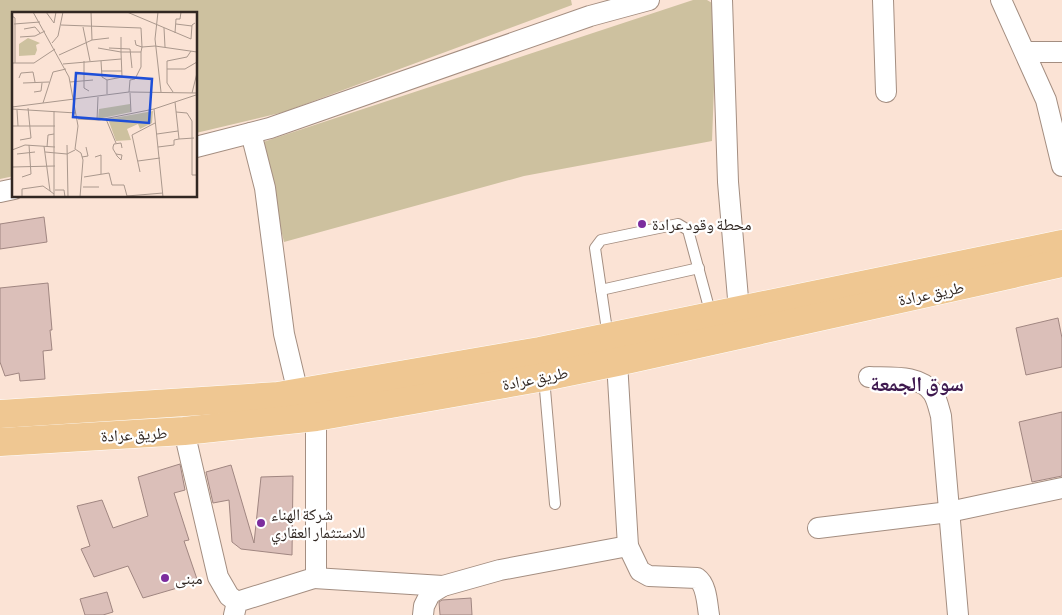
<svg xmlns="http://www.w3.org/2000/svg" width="1062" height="615" font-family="'Asap Condensed','Noto Naskh Arabic',sans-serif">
	<rect width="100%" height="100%" fill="#fbe3d5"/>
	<!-- green -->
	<g fill="#cdc19f">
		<polygon points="0,0 571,0 572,5 284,112 196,133 196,14 14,14 14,176 0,179"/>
		<polygon points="693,0 707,0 717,6 712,141 524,176 284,242 260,143"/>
	</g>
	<!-- building -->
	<g fill="#dbbfb9" stroke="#a08681">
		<polygon points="44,217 47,242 0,249 0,224"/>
		<polygon points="48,283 52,330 50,330 52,350 43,351 45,379 20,381 19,373 5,376 0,362 0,288"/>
		<polygon points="1058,318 1062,338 1062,367 1026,375 1016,328"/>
		<polygon points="1062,412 1062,476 1032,482 1019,422"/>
		<polygon points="180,464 185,490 174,493 189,540 184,541 198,582 143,598 128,566 94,577 81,549 90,546 77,506 102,500 113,528 148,516 138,477"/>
		<polygon points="231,465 254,543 261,477 293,476 292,555 241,549 232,542 229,500 213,503 206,472"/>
		<polygon points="107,592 113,612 103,615 85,615 80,599"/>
		<polygon points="471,598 472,615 440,615 439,602 442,600"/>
	</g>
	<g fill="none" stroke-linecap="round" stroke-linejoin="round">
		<defs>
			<g id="service">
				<polyline points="601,290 699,268"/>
				<polyline points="608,337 595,248 601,240 678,224 688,230 711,315"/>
				<polyline points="544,378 555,504"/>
			</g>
			<g id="minor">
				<polyline points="722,0 728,182 739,310"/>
				<polyline points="883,0 886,92"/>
				<polyline points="1001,0 1046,100 1062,166"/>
				<polyline points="1026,52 1062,52"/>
				<polyline points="251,133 265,188 284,334 298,393"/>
				<polyline points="196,147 270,128 590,16 649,0"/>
				<polyline points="0,192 14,189"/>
				<path d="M617,362L628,546L640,571L649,576L697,578C707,585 707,604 709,615"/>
				<path d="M869,377C889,378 920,374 933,393C937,399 939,409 941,416L958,615"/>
				<polyline points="184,431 218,577 229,596 237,602"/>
				<polyline points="818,528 949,512 1062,488"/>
				<polyline points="314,578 443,586"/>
				<polyline points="234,615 237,602 314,578 316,571 316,417"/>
				<polyline points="423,615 424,606 430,594 443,586 500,570 628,546"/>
			</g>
			<g id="primary">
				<polyline points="0,414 278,396 540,351 1062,244"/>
				<polyline points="0,442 184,431 316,417 544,377 617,362 1062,263"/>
			</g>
		</defs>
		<!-- service casing -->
		<use href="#service" stroke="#a48e81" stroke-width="12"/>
		<!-- minor casing -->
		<use href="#minor" stroke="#a48e81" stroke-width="22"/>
		<!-- primary casing -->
		<use href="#primary" stroke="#fff" stroke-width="29"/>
		<!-- service -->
		<use href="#service" stroke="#fff" stroke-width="10"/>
		<!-- minor -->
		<use href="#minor" stroke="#fff" stroke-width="20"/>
		<!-- primary -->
		<use href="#primary" stroke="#efc792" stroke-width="28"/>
	</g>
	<!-- markers -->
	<g fill="#7c2d9e" stroke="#fff" stroke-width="2">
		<circle cx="642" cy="224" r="5"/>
		<circle cx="261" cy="523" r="5"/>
		<circle cx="165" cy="578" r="5"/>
	</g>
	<g text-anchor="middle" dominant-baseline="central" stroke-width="4.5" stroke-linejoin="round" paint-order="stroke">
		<!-- poi labels -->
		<g font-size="16" fill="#312722" stroke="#fff" text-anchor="start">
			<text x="652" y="224">محطة وقود عرادة</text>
			<text x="271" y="514">شركة الهناء<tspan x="271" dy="18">للاستثمار العقاري</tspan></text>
			<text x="175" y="578">مبنى</text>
		</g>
		<!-- street labels -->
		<g font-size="16" fill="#312722" stroke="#fff">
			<text transform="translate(931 293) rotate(-12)">طريق عرادة</text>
			<text transform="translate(535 378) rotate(-11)">طريق عرادة</text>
			<text transform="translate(134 434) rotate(-3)">طريق عرادة</text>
		</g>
		<!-- district labels -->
		<g font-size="21" font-weight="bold" fill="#3e194f" stroke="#fff">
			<text x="917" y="383">سوق الجمعة</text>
		</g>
	</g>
	<!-- overview -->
	<g transform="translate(12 12)">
		<rect width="185" height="185" fill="#fbe3d5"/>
		<path d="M16,26L28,31L24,33L25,38L23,43L7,44V32ZM118,92L119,100L86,107L87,97ZM141,99L140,111L128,117L126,112L115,117L119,128L104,129L96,107Z" fill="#cdc19f"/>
		<path fill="none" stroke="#aa988d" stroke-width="1" d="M21,0L57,65L66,114L63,137L69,141L71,148L68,185M34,0L42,11L44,0M79,0L80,28M115,0L179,27L180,13L183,11M146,0L143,27L149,80M0,4L3,6V51M2,12L28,10M164,12L180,14M49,13L129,16L130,35L124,33L123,28M71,15L78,49M152,16L153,35M12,17L23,15L28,21M163,21L164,7H168L169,0M8,25L23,24L33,19M109,25V40H129L130,35L143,34L185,40M40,31L46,24L51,0M86,36L109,40L110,65L95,68M97,36L118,37L120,56M47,43L80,28L97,26M72,49V76L77,79M89,49L90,65L95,68V82M0,51H22L43,37M51,52L109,47M155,57H173L185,50M89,59H110M7,66L9,61L21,60L23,70M58,70L81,68M11,71L37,70M22,80L29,79L30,71M117,80L118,68L123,67L129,55V40M161,80L155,71V49L175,45L179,39M118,81L119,100M180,81L185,61M31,91L41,60L54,57M0,95L117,80L185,81M0,97L64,101M142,97L151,185M5,98L6,114M164,100L175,101L180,109V163H185M66,107L87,108L142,97L184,83M94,107L104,131M85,108L86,85M0,114H43M145,122L166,119M167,127L182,126M8,128L19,126L16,96M55,133L56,185M32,134L38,179L42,182M35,135L36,123L42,122M146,135L162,133V128L167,127L163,90M0,138L13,133L43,135M33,140L55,142L63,138M5,142L23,140M104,142L110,143L109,148L105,144L104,142L101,137V135L102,132L109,131L110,136M70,145L76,144L74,135M83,145L89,143V162M126,149L148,146M0,155L43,154M128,160L120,123L143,111M10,165L19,162L17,133M72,165L97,161L100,173H112L115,184L151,181M71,175H87M43,178H52L53,185M10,185V177L31,174L38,179M42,185V99"/>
		<path fill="#1d4ed8" fill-opacity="0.15" stroke="#1d4ed8" stroke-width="2.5" d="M64,61L140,67L137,111L61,105Z"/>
		<rect width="185" height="185" fill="none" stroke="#312722" stroke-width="2.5"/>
	</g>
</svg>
